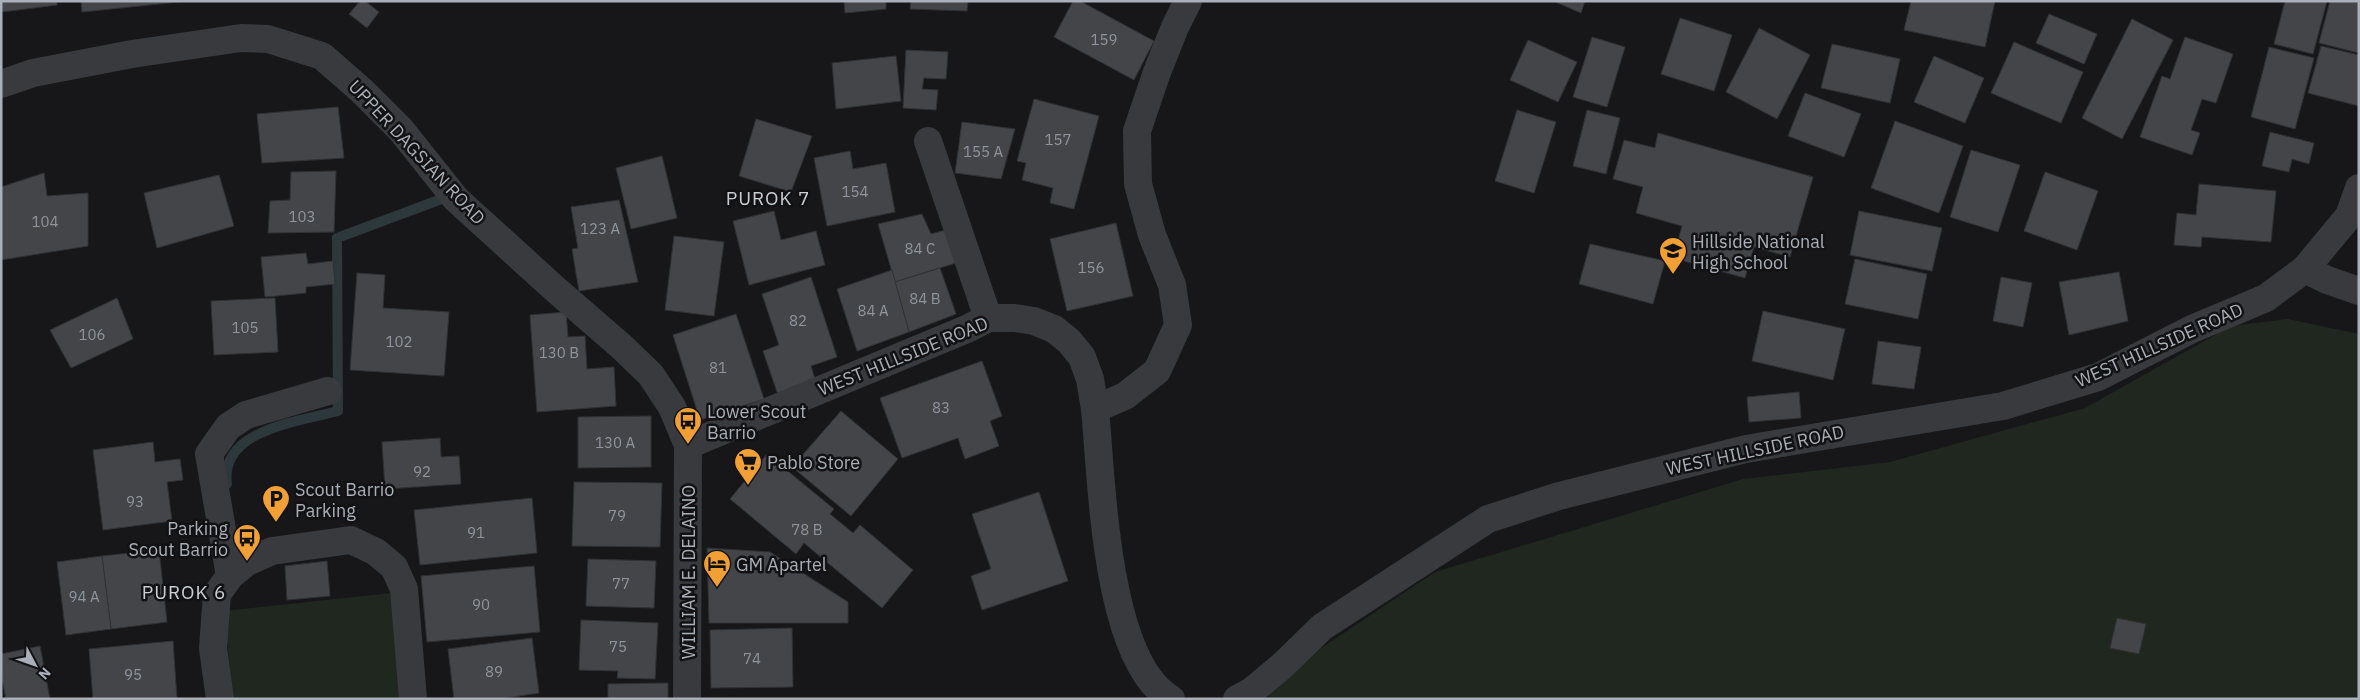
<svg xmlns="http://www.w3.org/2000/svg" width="2360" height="700" font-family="'IBM Plex Sans',sans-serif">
	<rect width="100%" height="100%" fill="#171719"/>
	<!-- green -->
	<g fill="#1f271f">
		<polygon points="2288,319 2359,334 2359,699 1267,699 1278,677 1435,572 1743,479 1890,462 2085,408 2231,326"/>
		<polygon points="391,593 401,699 233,699 224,611"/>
	</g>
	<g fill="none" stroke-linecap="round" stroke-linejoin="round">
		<!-- stream -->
		<path stroke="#2d383d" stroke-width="10" d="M227,484C219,430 300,421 338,411L337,238L447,197"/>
	</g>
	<!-- building -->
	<g fill="#434549" stroke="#313235">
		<polygon points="1,1 57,1 57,5 2,12"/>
		<polygon points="81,1 188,1 82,12"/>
		<polygon points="360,1 365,1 379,12 367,28 349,14"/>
		<polygon points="844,1 886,1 886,9 845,13"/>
		<polygon points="911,1 968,1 967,11 910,9"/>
		<polygon points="1073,1 1080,1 1154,41 1134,80 1054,37"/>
		<polygon points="1553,1 1585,1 1581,13"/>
		<polygon points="1911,1 1995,1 1985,47 1904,30"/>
		<polygon points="2285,1 2327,1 2313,54 2274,44"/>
		<polygon points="2330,1 2359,1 2359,53 2319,43"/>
		<polygon points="2049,14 2097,34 2084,64 2036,43"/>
		<polygon points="1680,18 1732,35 1714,91 1661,74"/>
		<polygon points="2132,19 2173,40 2122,139 2082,118"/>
		<polygon points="1759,28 1810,55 1777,119 1726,92"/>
		<polygon points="1592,37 1625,47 1607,107 1573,97"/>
		<polygon points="2185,37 2233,54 2216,103 2202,99 2191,130 2200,133 2192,155 2140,137 2162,76 2170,79"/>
		<polygon points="1528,40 1577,62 1558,102 1510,80"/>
		<polygon points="2014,42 2083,72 2061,123 1991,93"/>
		<polygon points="1832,44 1900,59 1890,103 1821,88"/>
		<polygon points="2321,46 2359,55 2359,106 2308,93"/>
		<polygon points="2269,47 2314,58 2295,129 2251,117"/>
		<polygon points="906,50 948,52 946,79 924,78 922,89 938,90 936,110 903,108"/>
		<polygon points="896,56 901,101 836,109 832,63"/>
		<polygon points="1934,56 1984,78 1965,123 1914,102"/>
		<polygon points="1805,93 1861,114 1844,157 1788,136"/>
		<polygon points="1034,99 1099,116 1074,209 1050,203 1053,188 1022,180 1026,163 1017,161"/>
		<polygon points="338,107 344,158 262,163 257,114"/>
		<polygon points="1517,110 1556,122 1534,193 1495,181"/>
		<polygon points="1587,110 1620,118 1606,174 1573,166"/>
		<polygon points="756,119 812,136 791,192 739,176"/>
		<polygon points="1895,121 1963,146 1939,213 1871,188"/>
		<polygon points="962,122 1015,129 1001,179 955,173"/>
		<polygon points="2270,132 2314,143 2309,164 2292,159 2289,172 2262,166"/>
		<polygon points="1658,133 1813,177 1790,257 1754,247 1745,278 1673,258 1682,226 1636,213 1643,187 1613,179 1624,140 1655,148"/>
		<polygon points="1971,150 2020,165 1998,232 1950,217"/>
		<polygon points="850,151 853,169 886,163 895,212 827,226 814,158"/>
		<polygon points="662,156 677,218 631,229 616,168"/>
		<polygon points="336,171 334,232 268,233 270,201 290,200 291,172"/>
		<polygon points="2045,172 2098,191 2077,250 2024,231"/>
		<polygon points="44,173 47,196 88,193 88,246 1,260 1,187"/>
		<polygon points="219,175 234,226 157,248 144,193"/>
		<polygon points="2199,184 2276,191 2271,242 2202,237 2201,247 2174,245 2177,213 2196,215"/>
		<polygon points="619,200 638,282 579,291 572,249 578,248 571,207"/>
		<polygon points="774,211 781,240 816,231 825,265 749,285 733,221"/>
		<polygon points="1859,211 1942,228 1932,271 1850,255"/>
		<polygon points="922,214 931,234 949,229 959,262 895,282 878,224"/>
		<polygon points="1116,223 1133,296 1067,311 1050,239"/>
		<polygon points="674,236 724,242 714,316 665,310"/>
		<polygon points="1590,244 1665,261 1653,304 1579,284"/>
		<polygon points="306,253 308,264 333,261 335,284 306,287 306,293 265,297 261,257"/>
		<polygon points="1855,259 1927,274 1918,319 1845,304"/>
		<polygon points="940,268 956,314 909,332 895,282"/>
		<polygon points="892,270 909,332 857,351 837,289"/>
		<polygon points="2119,272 2128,321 2069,335 2059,282"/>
		<polygon points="357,273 385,275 383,308 449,312 444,376 350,370"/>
		<polygon points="811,277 837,357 811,366 816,382 778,395 763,351 779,345 762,294"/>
		<polygon points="2001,277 2032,283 2023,327 1993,321"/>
		<polygon points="117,298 133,339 71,368 50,330"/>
		<polygon points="275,298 278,352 214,355 211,301"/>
		<polygon points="1763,311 1845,329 1833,380 1752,361"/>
		<polygon points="566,312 568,337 585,336 587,369 614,367 616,406 537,412 530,315"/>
		<polygon points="736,314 764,399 700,420 673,335"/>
		<polygon points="1878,341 1921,347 1914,389 1872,384"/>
		<polygon points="982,361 1002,416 990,421 999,446 965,459 958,438 902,458 880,398"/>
		<polygon points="1799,392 1801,418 1749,422 1747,397"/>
		<polygon points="841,411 898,459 851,516 792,467"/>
		<polygon points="651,416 651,467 578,468 578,417"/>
		<polygon points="440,438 441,457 459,456 461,484 385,489 382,442"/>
		<polygon points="153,442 155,462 180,459 183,480 167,482 172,521 103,530 93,450"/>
		<polygon points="767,454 834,509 830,514 853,533 860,525 913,570 882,608 804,543 796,554 730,499"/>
		<polygon points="574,482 662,483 660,547 572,546"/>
		<polygon points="1039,492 1068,581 982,610 971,576 991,569 972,514"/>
		<polygon points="532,498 537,553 420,565 414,510"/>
		<polygon points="707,548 770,552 848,602 848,623 709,623"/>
		<polygon points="159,550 167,622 111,629 102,556"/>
		<polygon points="102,556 111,629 66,635 57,562"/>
		<polygon points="588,559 656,561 654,608 586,606"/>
		<polygon points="327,561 330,596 287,600 285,566"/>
		<polygon points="534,566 540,632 427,642 421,576"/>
		<polygon points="2117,618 2146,624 2139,654 2110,648"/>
		<polygon points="581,620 658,623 655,679 617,678 618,671 579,670"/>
		<polygon points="792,628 793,687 711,688 710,630"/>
		<polygon points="532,638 539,693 499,699 454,699 448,649"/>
		<polygon points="173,641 177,699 93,699 89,649"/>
		<polygon points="40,646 50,699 6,699 1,674 1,654"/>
		<polygon points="668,683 668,699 590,699 608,698 608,684"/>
	</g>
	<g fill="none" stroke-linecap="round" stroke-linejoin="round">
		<!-- minor -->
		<g stroke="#383a3e" stroke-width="28">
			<polyline points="928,141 988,318"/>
			<polyline points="1095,409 1125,396 1157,371 1178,325 1172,285 1152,235 1138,184 1137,131 1157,72 1175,27 1188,1"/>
			<polyline points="230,576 209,454 228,427 246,415 328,391"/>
			<polyline points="220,699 213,648 217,594 230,576 247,562 272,551 351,540 376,552 394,567 404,589 413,699"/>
		</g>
		<!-- tertiary -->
		<g stroke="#383a3e" stroke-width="28">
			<polyline points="1,84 33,73 132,54 241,38 268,39 322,56 362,91 401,130 456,199 555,289 622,347 651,375 672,407 688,445 687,699"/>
			<polyline points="2305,269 2327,280 2359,291"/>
			<path d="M688,445L969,328L988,318H1015L1034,321L1054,329L1069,341L1082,357L1090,379L1095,409C1102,481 1105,660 1171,699"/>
			<polyline points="1237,699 1252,691 1283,665 1322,627 1488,519 1559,496 1746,449 2003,406 2098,377 2192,329 2266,298 2305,269 2349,216 2359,188"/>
		</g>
	</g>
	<!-- icons -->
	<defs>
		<symbol id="school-pin" viewBox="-11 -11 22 30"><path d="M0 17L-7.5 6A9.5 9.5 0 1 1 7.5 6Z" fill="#f2a036" stroke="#121214"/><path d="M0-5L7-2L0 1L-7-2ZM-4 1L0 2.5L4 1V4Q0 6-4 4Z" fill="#111"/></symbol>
		<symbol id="bus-pin" viewBox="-11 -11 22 30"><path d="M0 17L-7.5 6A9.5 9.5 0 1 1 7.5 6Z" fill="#f2a036" stroke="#121214"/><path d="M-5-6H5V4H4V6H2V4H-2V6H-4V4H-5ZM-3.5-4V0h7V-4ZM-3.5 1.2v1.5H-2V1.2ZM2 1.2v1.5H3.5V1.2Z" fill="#111"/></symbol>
		<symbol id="supermarket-pin" viewBox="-11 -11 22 30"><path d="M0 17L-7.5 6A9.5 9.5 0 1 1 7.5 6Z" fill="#f2a036" stroke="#121214"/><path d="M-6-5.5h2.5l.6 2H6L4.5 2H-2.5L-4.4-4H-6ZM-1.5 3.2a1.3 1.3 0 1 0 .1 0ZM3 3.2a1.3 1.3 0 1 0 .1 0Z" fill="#111"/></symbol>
		<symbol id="parking-pin" viewBox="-11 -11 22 30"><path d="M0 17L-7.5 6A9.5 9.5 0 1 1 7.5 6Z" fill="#f2a036" stroke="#121214"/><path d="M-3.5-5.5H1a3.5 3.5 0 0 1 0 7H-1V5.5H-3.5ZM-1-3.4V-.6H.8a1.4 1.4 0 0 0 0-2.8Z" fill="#111"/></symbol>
		<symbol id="hotel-pin" viewBox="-11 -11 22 30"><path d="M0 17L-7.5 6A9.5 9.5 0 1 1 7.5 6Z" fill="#f2a036" stroke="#121214"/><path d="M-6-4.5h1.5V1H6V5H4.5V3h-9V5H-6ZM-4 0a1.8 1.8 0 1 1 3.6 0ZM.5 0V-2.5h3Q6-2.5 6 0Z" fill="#111"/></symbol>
	</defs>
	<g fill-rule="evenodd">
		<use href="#school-pin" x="1657" y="235" width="32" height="43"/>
		<use href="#bus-pin" x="672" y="405" width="32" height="43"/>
		<use href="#supermarket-pin" x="732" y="446" width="32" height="43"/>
		<use href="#parking-pin" x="260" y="483" width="32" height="43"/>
		<use href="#bus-pin" x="231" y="522" width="32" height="43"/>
		<use href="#hotel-pin" x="701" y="548" width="32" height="43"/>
	</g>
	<g text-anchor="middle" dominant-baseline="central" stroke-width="5" stroke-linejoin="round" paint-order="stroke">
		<!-- number labels -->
		<g font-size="15" fill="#90959d">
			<text x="1104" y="39">159</text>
			<text x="1058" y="139">157</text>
			<text x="983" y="151">155 A</text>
			<text x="855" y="191">154</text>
			<text x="302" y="216">103</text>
			<text x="45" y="221">104</text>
			<text x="600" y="228">123 A</text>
			<text x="920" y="248">84 C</text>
			<text x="1091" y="267">156</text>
			<text x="925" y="298">84 B</text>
			<text x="873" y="310">84 A</text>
			<text x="798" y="320">82</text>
			<text x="245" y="327">105</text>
			<text x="92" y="334">106</text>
			<text x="399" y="341">102</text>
			<text x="559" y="352">130 B</text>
			<text x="718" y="367">81</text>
			<text x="941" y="407">83</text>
			<text x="615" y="442">130 A</text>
			<text x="422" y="471">92</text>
			<text x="135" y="501">93</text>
			<text x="617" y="515">79</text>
			<text x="807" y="529">78 B</text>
			<text x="476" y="532">91</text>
			<text x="621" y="583">77</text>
			<text x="84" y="596">94 A</text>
			<text x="481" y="604">90</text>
			<text x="618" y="646">75</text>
			<text x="752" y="658">74</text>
			<text x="494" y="671">89</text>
			<text x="133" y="674">95</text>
		</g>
		<!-- street labels -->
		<g font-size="18" fill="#a9b0b9" stroke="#121214">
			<text transform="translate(417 152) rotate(47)">UPPER DAGSIAN ROAD</text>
			<text transform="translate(2159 345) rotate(-24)">WEST HILLSIDE ROAD</text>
			<text transform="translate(903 356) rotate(-22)">WEST HILLSIDE ROAD</text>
			<text transform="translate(1755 450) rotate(-12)">WEST HILLSIDE ROAD</text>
			<text transform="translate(688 572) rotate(-90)">WILLIAM E. DELAINO</text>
		</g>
		<!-- poi labels -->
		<g font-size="18" fill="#a9b0b9" stroke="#121214" text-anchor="start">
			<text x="1692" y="241">Hillside National<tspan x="1692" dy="21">High School</tspan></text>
			<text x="707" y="411">Lower Scout<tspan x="707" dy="21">Barrio</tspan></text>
			<text x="767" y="462">Pablo Store</text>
			<text x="295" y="489">Scout Barrio<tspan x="295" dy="21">Parking</tspan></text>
			<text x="228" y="528" text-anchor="end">Parking<tspan x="228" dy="21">Scout Barrio</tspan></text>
			<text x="736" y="564">GM Apartel</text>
		</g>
		<!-- neighbourhood labels -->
		<g font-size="19" letter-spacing="1" fill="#caced5" stroke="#121214">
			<text x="768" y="198">PUROK 7</text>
			<text x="184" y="592">PUROK 6</text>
		</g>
	</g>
	<!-- border -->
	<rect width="2360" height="700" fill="none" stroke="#a9b0b9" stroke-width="5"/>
	<!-- north arrow -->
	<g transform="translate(35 665) rotate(131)" stroke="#121214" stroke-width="4" paint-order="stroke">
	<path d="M0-4L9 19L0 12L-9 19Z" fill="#a9b0b9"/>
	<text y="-8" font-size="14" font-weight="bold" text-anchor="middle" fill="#a9b0b9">N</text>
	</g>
</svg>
